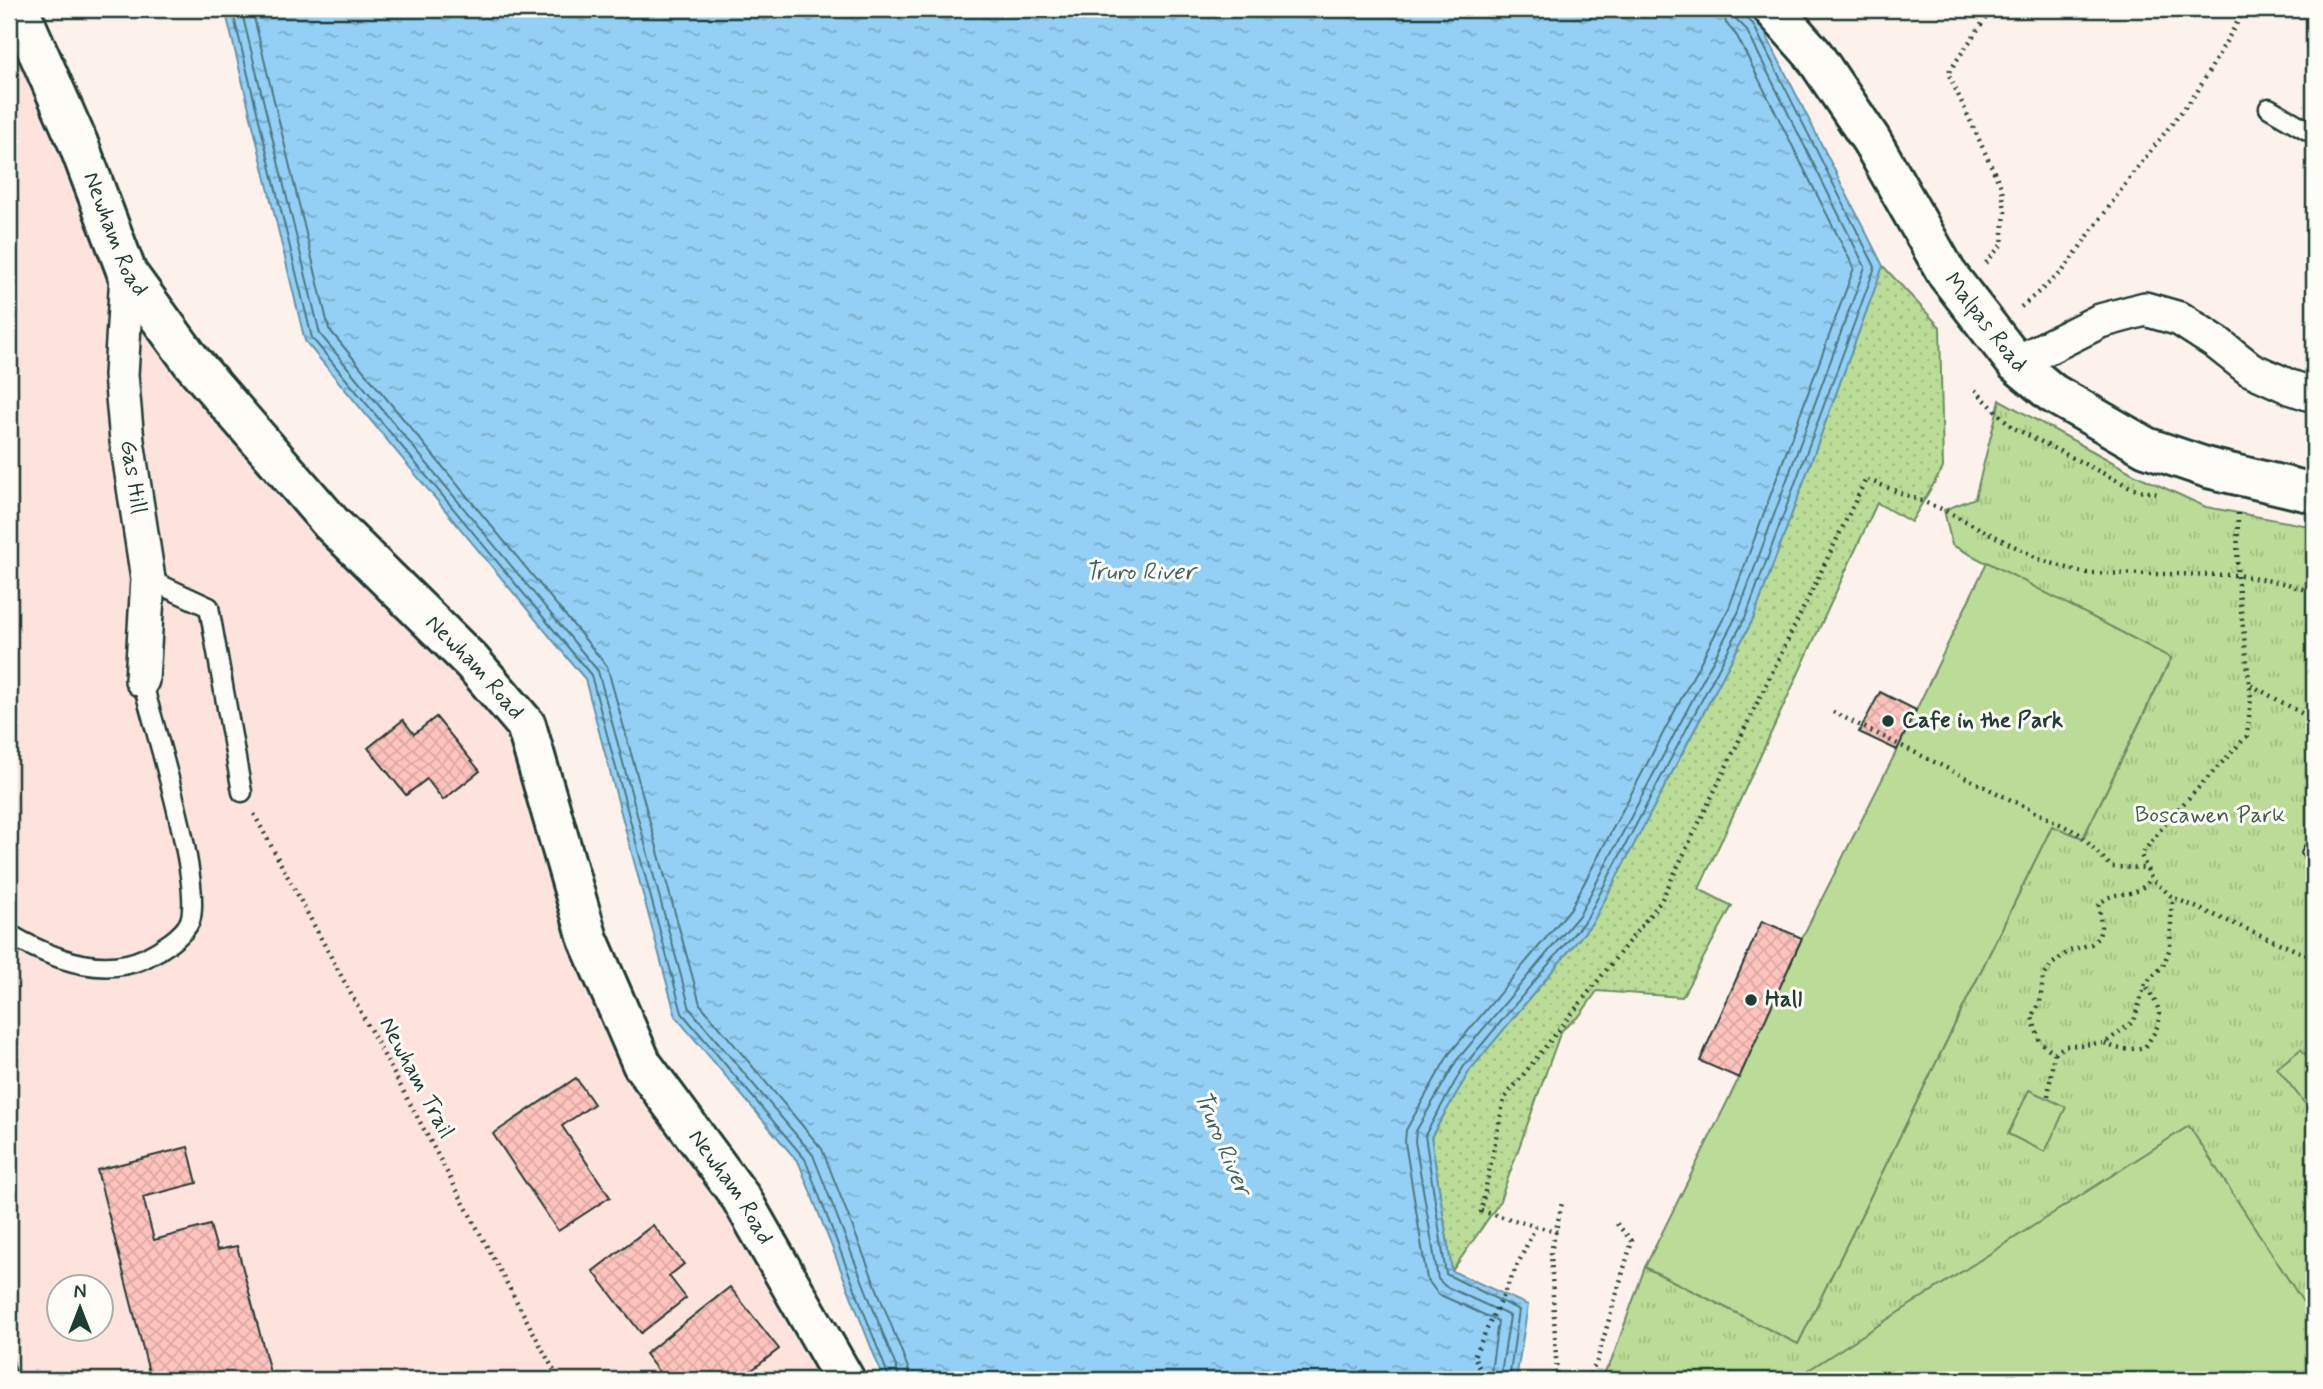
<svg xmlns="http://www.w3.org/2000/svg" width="2323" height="1389" font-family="Mynerve,sans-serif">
	<defs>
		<pattern id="grass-dots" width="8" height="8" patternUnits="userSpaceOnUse" patternTransform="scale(1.75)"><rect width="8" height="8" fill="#badc96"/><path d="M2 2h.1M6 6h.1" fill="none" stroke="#9fbe82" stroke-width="1.8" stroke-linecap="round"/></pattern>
		<pattern id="park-tufts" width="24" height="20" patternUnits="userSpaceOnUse" patternTransform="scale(1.75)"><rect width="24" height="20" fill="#badc96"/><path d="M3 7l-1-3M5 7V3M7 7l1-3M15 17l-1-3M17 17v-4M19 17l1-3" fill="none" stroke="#9fbe82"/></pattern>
		<pattern id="water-ripples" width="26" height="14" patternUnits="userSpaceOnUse" patternTransform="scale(1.75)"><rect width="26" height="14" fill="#94d0f5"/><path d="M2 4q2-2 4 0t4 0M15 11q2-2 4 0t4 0" fill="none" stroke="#78aac7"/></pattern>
		<pattern id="building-cross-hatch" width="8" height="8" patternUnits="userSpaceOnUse" patternTransform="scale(1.75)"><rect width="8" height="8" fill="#ffc3bd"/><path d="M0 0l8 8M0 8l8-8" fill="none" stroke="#daa8a3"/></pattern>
	</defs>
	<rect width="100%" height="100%" fill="#fdf1eb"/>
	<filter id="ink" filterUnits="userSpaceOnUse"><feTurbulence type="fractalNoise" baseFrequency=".0143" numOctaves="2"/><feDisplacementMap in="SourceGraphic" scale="14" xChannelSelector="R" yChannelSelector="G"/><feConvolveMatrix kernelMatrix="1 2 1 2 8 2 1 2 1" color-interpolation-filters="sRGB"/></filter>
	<g filter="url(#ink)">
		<!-- built -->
		<path fill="#fee3dd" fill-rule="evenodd" d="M9,9L127,273L526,725L588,939L845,1380H9ZM60,1288H102V1330H60Z"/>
		<!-- grass -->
		<polygon fill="url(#grass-dots)" stroke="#6c8c65" stroke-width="2" points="1883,266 1940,327 1943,468 1911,522 1877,503 1699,889 1732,906 1682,997 1597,991 1580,1015 1561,1031 1499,1203 1452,1271 1431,1137 1470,1070 1593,922 1753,619"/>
		<!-- park -->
		<polygon fill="url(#park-tufts)" stroke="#6c8c65" stroke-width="2" points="2000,400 2134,474 2206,507 2314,527 2314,1380 1599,1380 1611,1362 1645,1267 1798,1344 2052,826 2083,838 2171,659 1952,545 1944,510 1975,498"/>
		<!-- pitch -->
		<g fill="#badc96" stroke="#6c8c65" stroke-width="2">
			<polygon points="1987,562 2171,658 2083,838 2052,826 1798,1344 1645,1267 1739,1078 1802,938 1897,750"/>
			<polygon points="2301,1049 2314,1066 2314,1115 2277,1068"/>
			<polygon points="2029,1090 2066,1107 2045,1152 2008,1134"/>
			<polygon points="2189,1126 2314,1319 2314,1380 1793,1380"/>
		</g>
		<!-- water -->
		<polygon fill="url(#water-ripples)" stroke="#6595a8" stroke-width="2" points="225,9 1747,9 1758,19 1883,266 1753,619 1593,922 1470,1070 1431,1137 1452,1271 1528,1305 1516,1380 884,1380 799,1163 676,1017 585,679 305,341"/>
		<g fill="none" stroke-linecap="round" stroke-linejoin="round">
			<!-- shore -->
			<g stroke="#4e7881" stroke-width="2">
				<polyline points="232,9 312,338 591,675 682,1013 805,1159 890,1380"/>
				<polyline points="241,9 320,334 598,671 690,1009 813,1155 898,1372 899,1380"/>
				<polyline points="252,9 329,329 607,666 700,1004 822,1149 908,1368 910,1380"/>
				<polyline points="1490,1380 1498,1321 1438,1294 1427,1279 1405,1142 1406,1130 1449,1054 1571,908 1729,608 1854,268 1737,36 1726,23 1723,9"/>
				<polyline points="1500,1380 1510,1316 1445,1286 1438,1279 1415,1141 1416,1131 1457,1060 1580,914 1738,613 1865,267 1746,29 1736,19 1734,9"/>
				<polyline points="1509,1380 1519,1310 1446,1274 1425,1135 1464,1066 1587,918 1746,616 1875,267 1753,24 1744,15 1743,9"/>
			</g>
		</g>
		<!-- building -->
		<g fill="url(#building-cross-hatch)" stroke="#1f3d34" stroke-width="2">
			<polygon points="1880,692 1916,710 1897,750 1859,732"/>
			<polygon points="436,717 480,771 443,800 427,779 406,795 368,748 403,720 414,734"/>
			<polygon points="2305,844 2314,845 2314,866 2305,862 2301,853"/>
			<polygon points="1762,921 1802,938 1739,1078 1700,1061"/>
			<polygon points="576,1078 594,1104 562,1126 610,1197 558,1231 493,1134"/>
			<polygon points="188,1147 197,1183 143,1197 154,1240 210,1225 217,1250 237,1246 272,1380 151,1380 97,1170"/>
			<polygon points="653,1225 684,1264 669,1276 686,1298 641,1333 593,1271"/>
			<polygon points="730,1287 779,1349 739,1380 665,1380 645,1354"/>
			<polygon points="9,1345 18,1380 9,1380"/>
		</g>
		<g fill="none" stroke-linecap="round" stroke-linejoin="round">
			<defs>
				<g id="lane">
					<polyline points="2269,108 2314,134"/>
					<polyline points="148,579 209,607 242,792"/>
					<path d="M9,934C48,957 100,979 145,958C159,951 184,936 190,921C203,882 154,727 142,680"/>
				</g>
				<g id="street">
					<path id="s1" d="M127,273L121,375L127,441L148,579L142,680"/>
					<polyline points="2016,363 2100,321 2145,309 2180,319 2217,343 2250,369 2290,387 2314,395"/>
				</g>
				<g id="secondary">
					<path id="s2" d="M19,9L78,143L127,273L192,362L331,523L472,662L526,725L588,939L642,1064L741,1198L845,1380"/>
					<path id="s3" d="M1773,9L1813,54L1871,140L1947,274L2016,363L2052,393L2146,447L2208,468L2314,493"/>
				</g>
			</defs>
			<!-- lane casing -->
			<use href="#lane" stroke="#1f3d34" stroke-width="23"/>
			<!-- street casing -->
			<use href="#street" stroke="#1f3d34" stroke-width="38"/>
			<!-- secondary casing -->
			<use href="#secondary" stroke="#1f3d34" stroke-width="44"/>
			<!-- path -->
			<g stroke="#1f3d34" stroke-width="4.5" stroke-dasharray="2 5" stroke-linecap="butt">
				<polyline points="1986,263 2002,244 2005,212 2002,189 1948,73 1992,9"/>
				<polyline points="2021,307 2062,272 2134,172 2197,92 2245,9"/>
				<polyline points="1975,390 2012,427 2134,489 2158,494"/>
				<polyline points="2238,513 2237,575 2251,698 2247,736 2168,820 2141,855 2151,878 2172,897 2314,958"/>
				<polyline points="2251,685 2314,720"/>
				<polyline points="1833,712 2078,833 2112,867 2147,868"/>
				<polyline points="254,814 559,1380"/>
				<path d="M2105,1043C2118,1051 2131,1050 2145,1047C2164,1020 2164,1013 2145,985"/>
				<polyline points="2054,1053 2066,1046 2105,1043 2134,1021 2145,984 2163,966 2170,948 2172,897"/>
				<path d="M2048,1096L2054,1053L2040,1042L2032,1017L2040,1002L2043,978L2051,965L2069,951L2091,944L2099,937L2101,927L2099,905C2117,885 2133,904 2151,878"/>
				<polyline points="1557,1232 1481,1211 1504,1099 1661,901 1866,479 1944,510 2041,560 2084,573 2237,575 2288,584 2314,593"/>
				<polyline points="1485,1380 1474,1356 1536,1226"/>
				<polyline points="1557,1380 1551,1252 1562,1203"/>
				<polyline points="1586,1380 1596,1364 1632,1241 1616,1223"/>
			</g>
			<!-- lane -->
			<use href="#lane" stroke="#fdfcf7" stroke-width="18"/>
			<!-- street -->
			<use href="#street" stroke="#fdfcf7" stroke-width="33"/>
			<!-- secondary -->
			<use href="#secondary" stroke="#fdfcf7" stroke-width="38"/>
		</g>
	</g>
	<!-- markers -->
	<g fill="#1f3d34" stroke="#fdfcf7" stroke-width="2.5">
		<circle cx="1888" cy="721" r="7"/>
		<circle cx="1751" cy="1000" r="7"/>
	</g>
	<g text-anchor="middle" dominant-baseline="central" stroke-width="6" stroke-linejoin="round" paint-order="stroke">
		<!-- street labels -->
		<g font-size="23" fill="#1f3d34" stroke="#fdfcf7">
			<text stroke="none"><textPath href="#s2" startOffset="245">Newham Road</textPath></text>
			<text stroke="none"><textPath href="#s3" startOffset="380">Malpas Road</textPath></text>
			<text stroke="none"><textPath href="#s1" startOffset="205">Gas Hill</textPath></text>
			<text stroke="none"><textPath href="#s2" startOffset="812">Newham Road</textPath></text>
			<text transform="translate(416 1078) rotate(62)">Newham Trail</text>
			<text stroke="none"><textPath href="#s2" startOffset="1400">Newham Road</textPath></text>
		</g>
		<!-- poi labels -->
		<g font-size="23" font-weight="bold" fill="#1f3d34" stroke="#fdfcf7" text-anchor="start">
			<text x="1902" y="721">Cafe in the Park</text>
			<text x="1765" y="1000">Hall</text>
		</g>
		<!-- park labels -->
		<g font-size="23" fill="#3e5d48" stroke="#fdfcf7">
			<text x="2210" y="816">Boscawen Park</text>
		</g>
		<!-- water labels -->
		<g font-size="24" font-style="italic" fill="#3c6264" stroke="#fdfcf7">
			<text x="1140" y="572">Truro River</text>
			<text transform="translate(1222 1143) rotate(67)">Truro River</text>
		</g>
	</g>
	<!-- margin -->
	<rect width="2323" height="1389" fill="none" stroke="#fdfcf7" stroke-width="35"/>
	<rect x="18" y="18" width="2288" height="1354" fill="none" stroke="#1f3d34" stroke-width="2.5" filter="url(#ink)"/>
	<!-- north arrow -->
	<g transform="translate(80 1308)"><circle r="33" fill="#fdfcf7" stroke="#a4b0a9" stroke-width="2"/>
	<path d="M0-5L12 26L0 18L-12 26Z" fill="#1f3d34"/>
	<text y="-10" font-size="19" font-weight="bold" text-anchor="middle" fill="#1f3d34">N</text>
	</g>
</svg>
